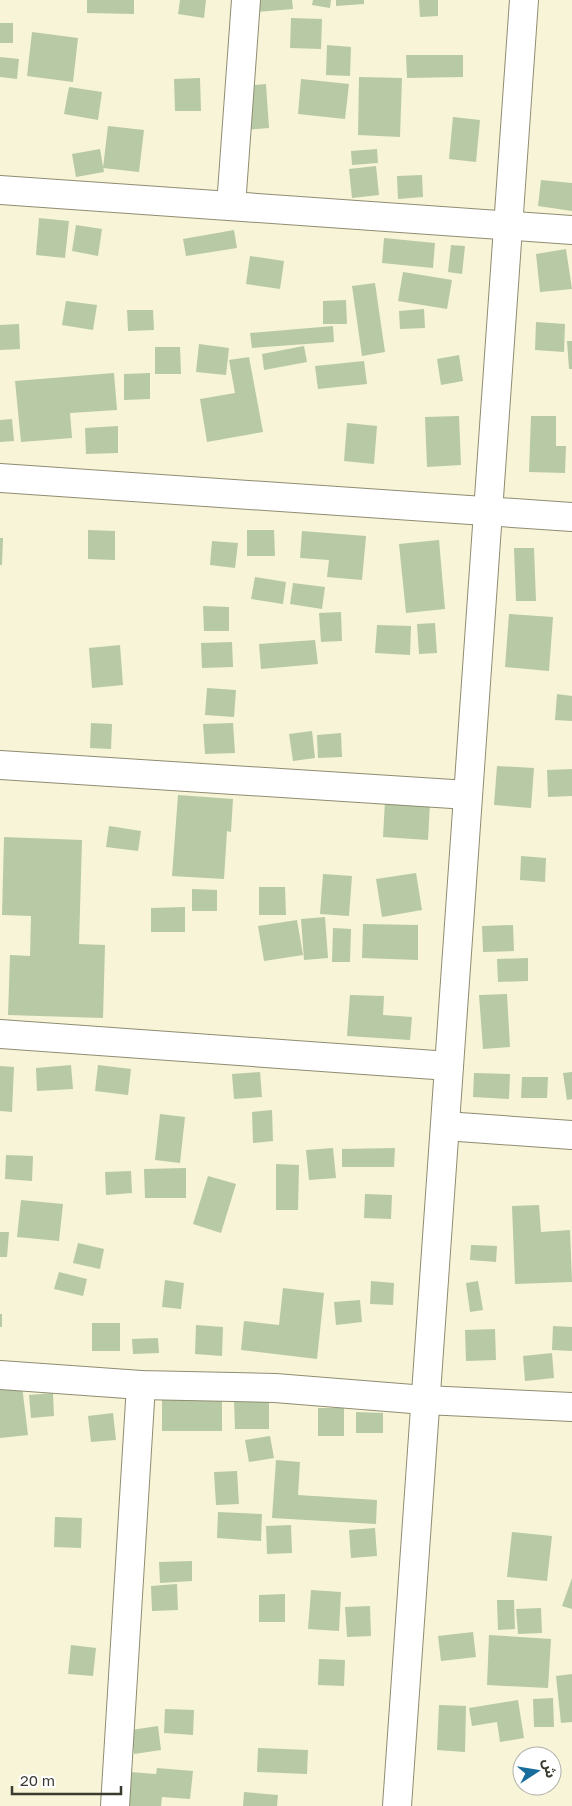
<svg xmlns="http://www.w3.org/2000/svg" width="572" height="1806" font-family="'Golos Text','Noto Sans Arabic',sans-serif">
	<rect width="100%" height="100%" fill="#f7f4d7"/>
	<!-- building -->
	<g fill="#b7caa5">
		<polygon points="87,0 134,0 134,14 87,13"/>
		<polygon points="180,0 206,0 204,18 178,14"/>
		<polygon points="256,0 292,0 293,9 257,12"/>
		<polygon points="313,0 331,0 330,8 312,5"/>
		<polygon points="336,0 364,0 364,4 336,6"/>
		<polygon points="419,0 438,0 438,16 420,17"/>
		<polygon points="291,18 322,19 321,49 290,48"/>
		<rect x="0" y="23" width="13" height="20"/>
		<polygon points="32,32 78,38 73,82 27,76"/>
		<polygon points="327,45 351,47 350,76 326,75"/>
		<polygon points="406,55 463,55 463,77 407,78"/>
		<polygon points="0,57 19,59 17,79 0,77"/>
		<polygon points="359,77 402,78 400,137 358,135"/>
		<polygon points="200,78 201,111 175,111 174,79"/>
		<polygon points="301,79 349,84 345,119 298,114"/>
		<polygon points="266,84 269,128 245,130 242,86"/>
		<polygon points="69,87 102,92 98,120 64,114"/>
		<polygon points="453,117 480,120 476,162 449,159"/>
		<polygon points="108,126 144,130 139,172 103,168"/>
		<polygon points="100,149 104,172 76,177 72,154"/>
		<polygon points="377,149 378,163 352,165 351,151"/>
		<polygon points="376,166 379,195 352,198 349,169"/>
		<polygon points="422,175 423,197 398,199 397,176"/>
		<polygon points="541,180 572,183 572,211 538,206"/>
		<polygon points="39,218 69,221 65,258 36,255"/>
		<polygon points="76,225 102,229 98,256 72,251"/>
		<polygon points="234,230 237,248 186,256 183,239"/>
		<polygon points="384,238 435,243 433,268 382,263"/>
		<polygon points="451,245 465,246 462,274 448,272"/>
		<polygon points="566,249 572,289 540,292 536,254"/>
		<polygon points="250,256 284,261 280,289 246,284"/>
		<polygon points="403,272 452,280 447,309 398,301"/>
		<polygon points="375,283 385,352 362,356 352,286"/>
		<polygon points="346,300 347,324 323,324 323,301"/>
		<polygon points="66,301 97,305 93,330 62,325"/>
		<polygon points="424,309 425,328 400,329 399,311"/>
		<polygon points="127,310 153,310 154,330 128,331"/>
		<polygon points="536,322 565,324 564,352 535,350"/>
		<polygon points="19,324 20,349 0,350 0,325"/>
		<polygon points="333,326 334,342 252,348 250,333"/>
		<polygon points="567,341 572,341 572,369 569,369"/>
		<polygon points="199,344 229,348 226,375 196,372"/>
		<polygon points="304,346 307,362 264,370 262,354"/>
		<polygon points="155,347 180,347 181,374 155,374"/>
		<polygon points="459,355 463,381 441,385 437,359"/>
		<polygon points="249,357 263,432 207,442 200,399 235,393 229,360"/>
		<polygon points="364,361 367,384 318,389 315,366"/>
		<polygon points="114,373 117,410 70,413 72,438 21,442 15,381"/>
		<polygon points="150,373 150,399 124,400 124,374"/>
		<polygon points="459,416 461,465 427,467 425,417"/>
		<polygon points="531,416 556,416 556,446 566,446 565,473 529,472"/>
		<polygon points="12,419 14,441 0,442 0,420"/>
		<polygon points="347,423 377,426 374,464 344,461"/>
		<polygon points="118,426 118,453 86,454 85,428"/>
		<polygon points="88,530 115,531 115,560 88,559"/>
		<polygon points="247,530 274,530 275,556 247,556"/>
		<polygon points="302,531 366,536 362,580 327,577 329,560 300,558"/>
		<polygon points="0,538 3,538 2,565 0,565"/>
		<polygon points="439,540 445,609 406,613 399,544"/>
		<polygon points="212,541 238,543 235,568 210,565"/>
		<polygon points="514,548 534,548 536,601 516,601"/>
		<polygon points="255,577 286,582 283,604 251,599"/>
		<polygon points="293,583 325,587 322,609 290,604"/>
		<polygon points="203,606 229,607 229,631 204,631"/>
		<polygon points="341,612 342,641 321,642 319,613"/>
		<polygon points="509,614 553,617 549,671 505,667"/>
		<polygon points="435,623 437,653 419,654 417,624"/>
		<polygon points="377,625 411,626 410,655 375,653"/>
		<polygon points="315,640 318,664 261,669 259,644"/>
		<polygon points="232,642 233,667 202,668 201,643"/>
		<polygon points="120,645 123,685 92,688 89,648"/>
		<polygon points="207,688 236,690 234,717 205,715"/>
		<polygon points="557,694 572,696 572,721 555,720"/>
		<polygon points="91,723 112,724 111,749 90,748"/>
		<polygon points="233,723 235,753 205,754 203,724"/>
		<polygon points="312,731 315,758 293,761 289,734"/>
		<polygon points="341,733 342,757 318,758 317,735"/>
		<polygon points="497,766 534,768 531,808 494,805"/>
		<polygon points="572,769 572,796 548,797 547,770"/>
		<polygon points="178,795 233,799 231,832 227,831 224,879 172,876"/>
		<polygon points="385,801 430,803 428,840 383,837"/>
		<polygon points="109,826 141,831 138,851 106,847"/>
		<polygon points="4,837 82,840 79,944 105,945 103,1018 8,1015 10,955 30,956 31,916 2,915"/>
		<polygon points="521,856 546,858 545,882 520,880"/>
		<polygon points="416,873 422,910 382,917 376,879"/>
		<polygon points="323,874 352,876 349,916 320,914"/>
		<polygon points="259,887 285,887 286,915 259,915"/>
		<polygon points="192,889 217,890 217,911 192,911"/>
		<polygon points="185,907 185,932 151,932 151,908"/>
		<polygon points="325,917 328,958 304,960 301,919"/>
		<polygon points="297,920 303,955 264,961 258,926"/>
		<polygon points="363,924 418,925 418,960 362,958"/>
		<polygon points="513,925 514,951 483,952 482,926"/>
		<polygon points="333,928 351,929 350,962 332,962"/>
		<polygon points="528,958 528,981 498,982 497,959"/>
		<polygon points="507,994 510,1047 483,1049 479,995"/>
		<polygon points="350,995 384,996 383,1015 412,1017 410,1040 347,1036"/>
		<polygon points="71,1065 73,1089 37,1091 36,1068"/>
		<polygon points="98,1065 131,1069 128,1095 95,1091"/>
		<polygon points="0,1066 14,1067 12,1112 0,1111"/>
		<polygon points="260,1072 262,1097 234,1099 232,1074"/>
		<polygon points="572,1072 572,1099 567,1100 563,1073"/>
		<polygon points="474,1073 510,1074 509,1099 473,1097"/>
		<polygon points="522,1077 548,1077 547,1098 521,1098"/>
		<polygon points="272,1110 273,1141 253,1143 252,1112"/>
		<polygon points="160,1114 185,1117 180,1163 155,1160"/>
		<polygon points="333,1148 336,1178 309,1180 306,1150"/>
		<polygon points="395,1148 394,1167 342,1167 342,1149"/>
		<polygon points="6,1155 33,1156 32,1181 5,1179"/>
		<polygon points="276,1164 299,1165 298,1210 276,1210"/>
		<polygon points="186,1168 186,1198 145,1198 144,1169"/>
		<polygon points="131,1171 132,1193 106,1195 105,1172"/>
		<polygon points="208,1176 236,1184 221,1233 193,1224"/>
		<polygon points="365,1194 392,1195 391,1219 364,1218"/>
		<polygon points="21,1200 63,1204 59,1241 17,1237"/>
		<polygon points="539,1205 541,1232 570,1230 572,1282 515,1284 512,1206"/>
		<polygon points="0,1232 9,1232 7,1257 0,1257"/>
		<polygon points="78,1243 104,1249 100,1269 73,1263"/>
		<polygon points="471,1245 497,1246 496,1262 470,1260"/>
		<polygon points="59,1272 87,1279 83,1296 54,1289"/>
		<polygon points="165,1280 184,1283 181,1309 162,1307"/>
		<polygon points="371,1281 394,1283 393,1305 370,1304"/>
		<polygon points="478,1281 483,1310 470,1312 466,1283"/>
		<polygon points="283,1288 324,1293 317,1359 241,1350 244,1321 279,1325"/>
		<polygon points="360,1300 362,1322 336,1325 334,1302"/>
		<rect x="0" y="1314" width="2" height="13"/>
		<rect x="92" y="1323" width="28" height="28"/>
		<polygon points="196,1325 223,1327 222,1356 195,1354"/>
		<polygon points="553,1326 572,1327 572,1351 552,1350"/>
		<polygon points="495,1329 496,1360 466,1361 465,1330"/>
		<polygon points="158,1338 159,1353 133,1354 132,1339"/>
		<polygon points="552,1353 554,1378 525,1381 523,1356"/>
		<polygon points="22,1386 28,1435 0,1438 0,1389"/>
		<polygon points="53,1393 54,1416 31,1418 29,1395"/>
		<rect x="162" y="1398" width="60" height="33"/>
		<polygon points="234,1401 269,1401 269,1429 235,1429"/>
		<rect x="318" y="1408" width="26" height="28"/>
		<polygon points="356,1412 383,1413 383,1433 356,1433"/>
		<polygon points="113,1413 116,1440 91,1442 88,1416"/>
		<polygon points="270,1436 274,1458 249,1462 245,1440"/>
		<polygon points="276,1460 300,1462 298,1495 377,1500 376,1524 272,1518"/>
		<polygon points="237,1471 239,1504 216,1505 214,1472"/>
		<polygon points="218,1512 262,1514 261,1541 217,1538"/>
		<polygon points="55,1517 82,1518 81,1548 54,1547"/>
		<polygon points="291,1525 292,1553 267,1554 266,1526"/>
		<polygon points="375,1528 377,1556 351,1558 349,1530"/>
		<polygon points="512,1532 552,1536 547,1581 507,1577"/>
		<polygon points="192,1561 192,1581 160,1583 159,1562"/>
		<polygon points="572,1578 572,1609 562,1606"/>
		<polygon points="177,1584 178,1610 152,1611 151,1586"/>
		<polygon points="311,1590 341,1592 339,1631 308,1629"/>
		<polygon points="285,1594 285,1622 259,1622 259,1595"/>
		<polygon points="497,1600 514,1600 515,1629 498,1630"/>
		<polygon points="370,1606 371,1636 347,1637 345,1607"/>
		<polygon points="541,1608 542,1633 518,1634 516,1609"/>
		<polygon points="473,1632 476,1657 441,1661 438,1636"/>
		<polygon points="489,1635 551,1639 548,1688 487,1685"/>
		<polygon points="71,1645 96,1648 93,1676 68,1674"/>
		<polygon points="319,1659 345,1660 344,1686 318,1685"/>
		<polygon points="572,1674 572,1722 561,1723 556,1676"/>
		<polygon points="553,1698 554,1727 534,1727 533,1699"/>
		<polygon points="518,1700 524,1738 500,1742 497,1722 472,1726 469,1708"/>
		<polygon points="439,1705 466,1706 465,1752 437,1750"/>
		<polygon points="165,1709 194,1710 193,1735 164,1733"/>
		<polygon points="158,1726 161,1750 134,1754 131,1730"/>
		<polygon points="258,1748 308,1750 307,1774 257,1772"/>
		<polygon points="157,1768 193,1771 190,1799 162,1797 161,1806 127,1806 130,1772 156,1774"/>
		<polygon points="244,1792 278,1795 277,1806 243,1806"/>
	</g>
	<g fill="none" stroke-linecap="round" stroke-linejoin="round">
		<defs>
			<g id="minor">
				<polyline points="0,190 572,230"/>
				<polyline points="231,206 246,0"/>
				<polyline points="0,478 572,517"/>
				<polyline points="0,765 468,795"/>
				<polyline points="0,1034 449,1066"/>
				<polyline points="445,1126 572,1135"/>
				<polyline points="0,1375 141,1385 275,1388 425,1400 572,1407"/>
				<polyline points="115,1806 141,1385"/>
				<polyline points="397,1806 524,0"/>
			</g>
		</defs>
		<!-- minor casing -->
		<use href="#minor" stroke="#8f8c72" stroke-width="30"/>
		<!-- minor -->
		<use href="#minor" stroke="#fff" stroke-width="28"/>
	</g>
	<!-- north arrow -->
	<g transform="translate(537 1771) rotate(78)"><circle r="24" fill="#ffffff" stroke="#b1b0ab"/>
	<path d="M0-4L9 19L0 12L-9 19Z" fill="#186d9d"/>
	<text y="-8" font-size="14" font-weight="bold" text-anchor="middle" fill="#3b3a2e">ش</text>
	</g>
	<!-- scale -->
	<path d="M12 1786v8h109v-8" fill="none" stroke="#3b3a2e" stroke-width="2.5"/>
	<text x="20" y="1786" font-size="15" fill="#3b3a2e" stroke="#ffffff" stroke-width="4" paint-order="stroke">20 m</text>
</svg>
